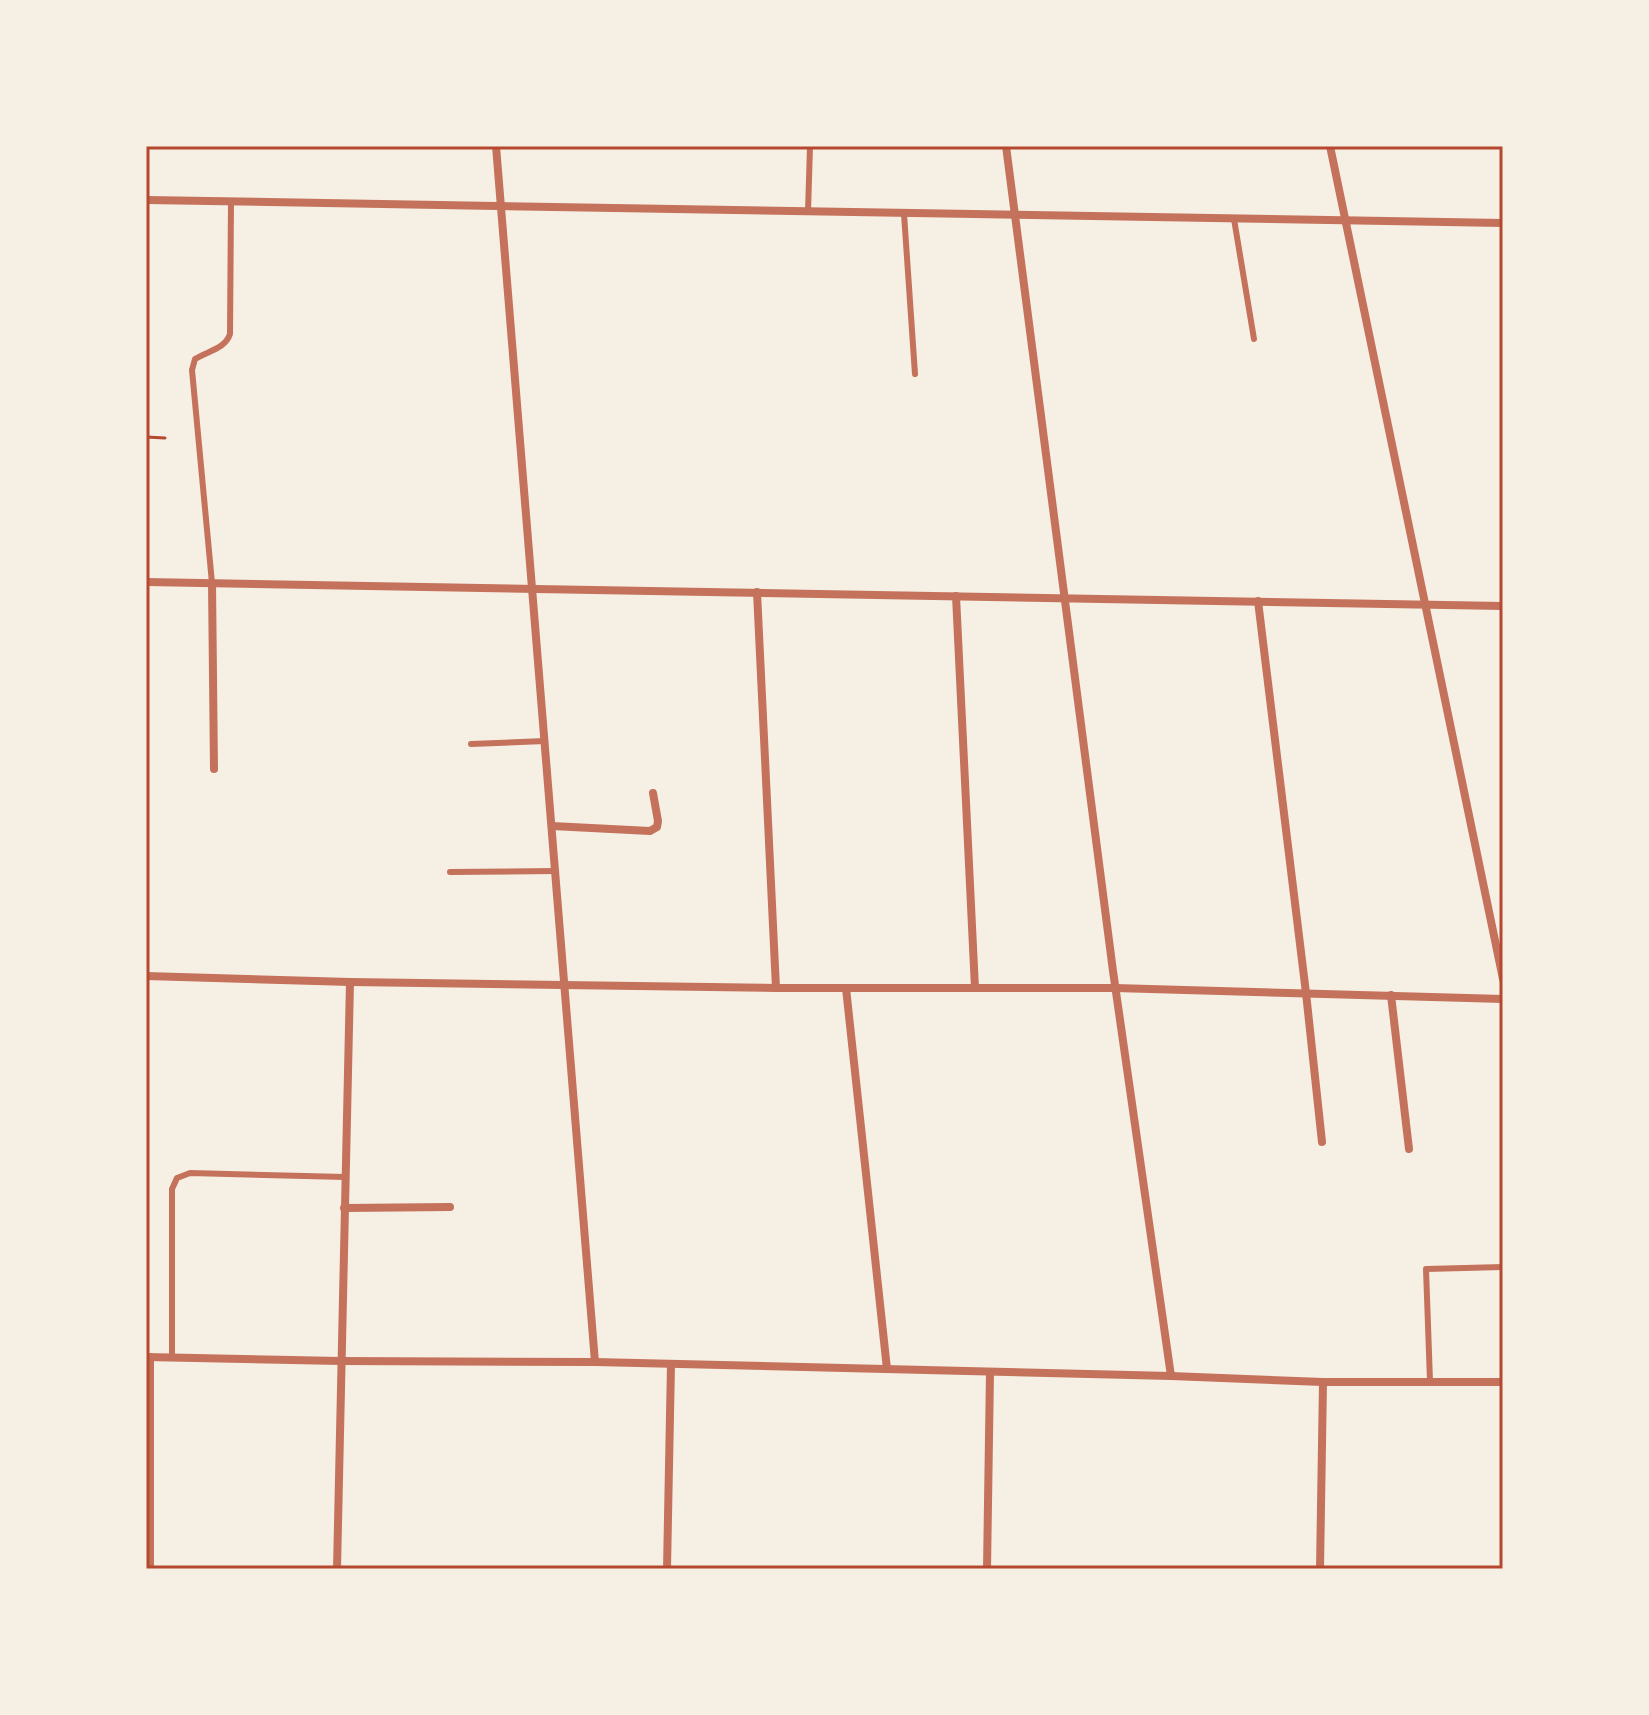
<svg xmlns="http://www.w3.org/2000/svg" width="1649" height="1715" font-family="Ubuntu,sans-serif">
	<rect width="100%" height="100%" fill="#f6efe4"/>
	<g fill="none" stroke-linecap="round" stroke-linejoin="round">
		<!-- path -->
		<polyline stroke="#b5482f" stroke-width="3" points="146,437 165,438"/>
		<!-- service -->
		<g stroke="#c5725c" stroke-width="6">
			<polyline points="808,212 810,146"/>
			<polyline points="904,214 915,374"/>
			<polyline points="1234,219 1254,339"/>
			<path d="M212,583L192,370L195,359C208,351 225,349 230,334L231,202"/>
			<polyline points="471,744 545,741"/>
			<polyline points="450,872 556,871"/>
			<polyline points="172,1357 172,1189 177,1178 190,1173 345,1177"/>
			<polyline points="1430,1381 1426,1269 1503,1267"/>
		</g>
		<!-- minor -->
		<g stroke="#c5725c" stroke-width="8">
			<polyline points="496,146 595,1362"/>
			<polyline points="1006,146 1113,971 1171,1376"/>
			<polyline points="1330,146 1503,979"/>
			<polyline points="146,200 1503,223"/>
			<polyline points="146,582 1503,606"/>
			<polyline points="212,583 214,769"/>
			<polyline points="757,592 776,988"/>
			<polyline points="956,596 975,988"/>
			<polyline points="1258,601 1306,993 1322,1142"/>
			<polyline points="552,826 650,831 657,827 658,821 653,793"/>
			<polyline points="146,976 350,982 776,988 1115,988 1503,999"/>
			<polyline points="846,988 887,1369"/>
			<polyline points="1391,995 1409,1149"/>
			<polyline points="344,1208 450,1207"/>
			<polyline points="146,1357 340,1361 595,1362 1171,1376 1323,1382 1503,1382"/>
			<polyline points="150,1569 150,1357"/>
			<polyline points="337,1569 350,982"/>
			<polyline points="667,1569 671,1364"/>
			<polyline points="987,1569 990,1372"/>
			<polyline points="1320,1569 1323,1382"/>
		</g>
	</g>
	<!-- border -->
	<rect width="1649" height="1715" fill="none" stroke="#f6efe4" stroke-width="296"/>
	<rect x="148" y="148" width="1353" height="1419" fill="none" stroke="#b5482f" stroke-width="3"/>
</svg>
